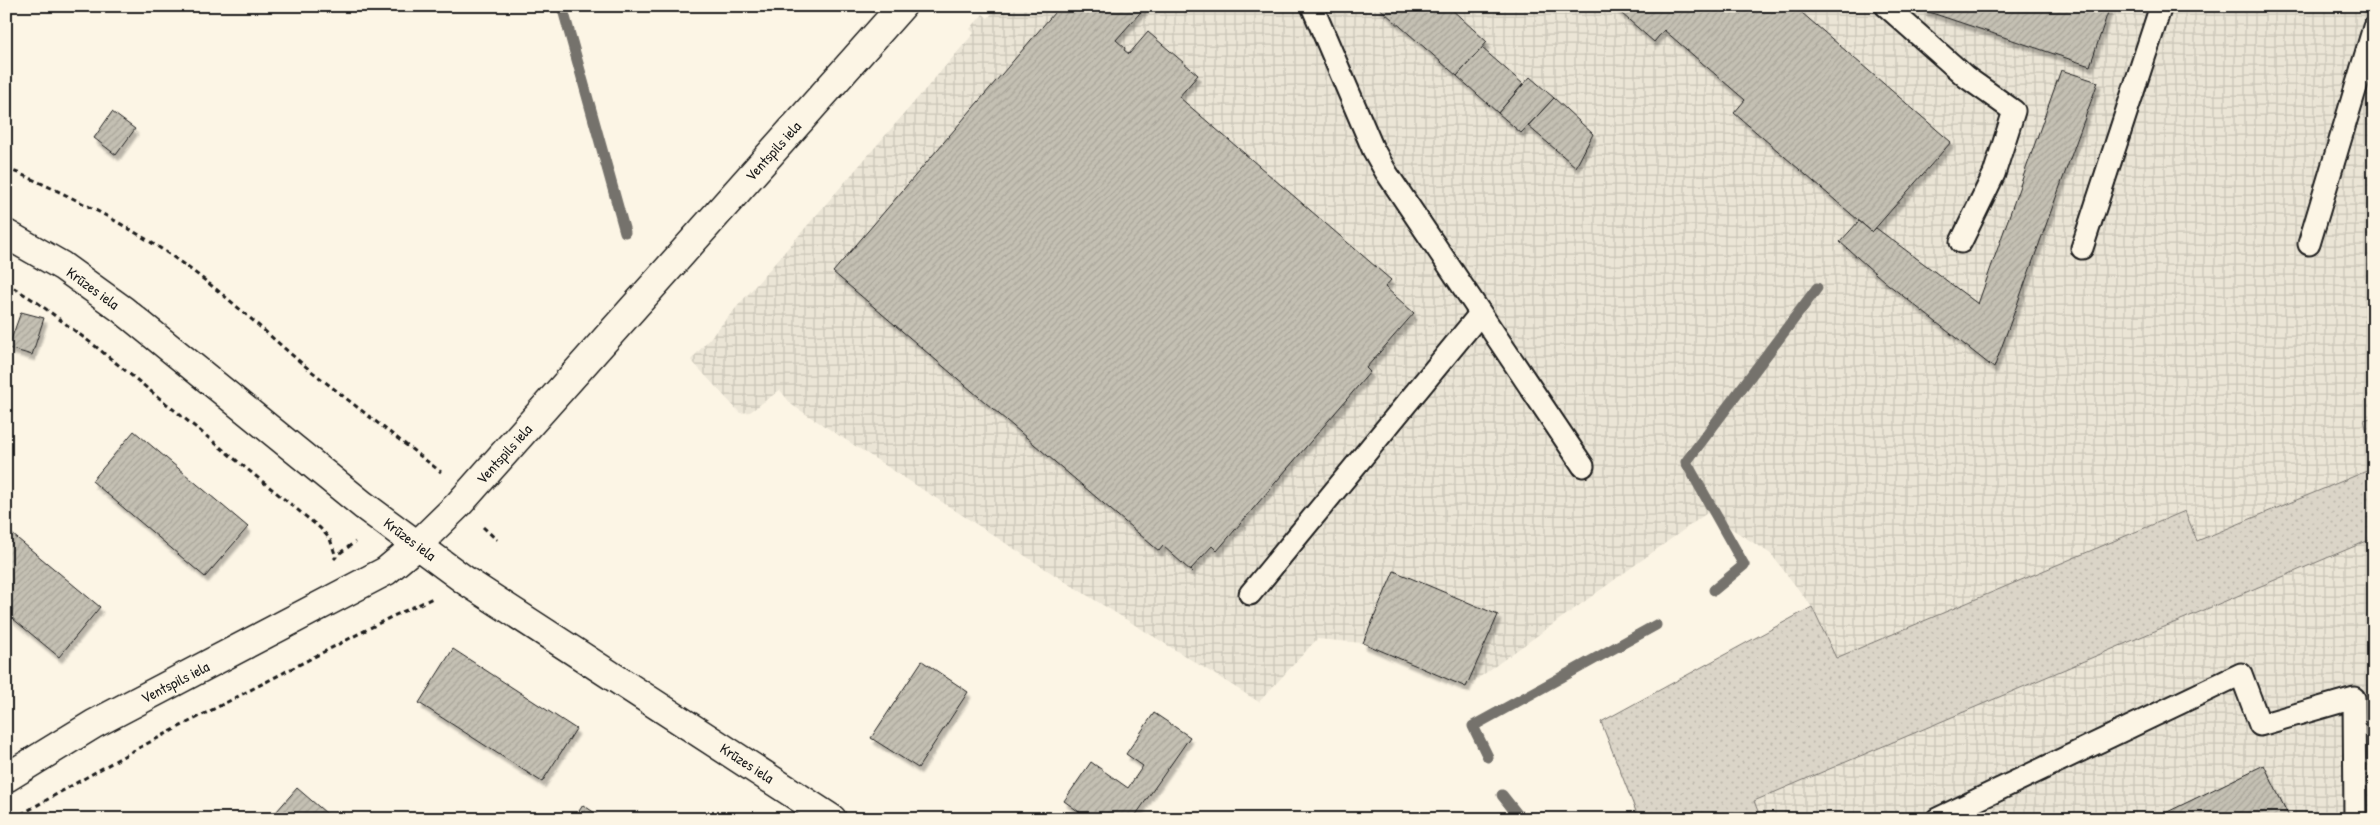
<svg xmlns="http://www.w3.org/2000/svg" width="2380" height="825" font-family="'Patrick Hand',sans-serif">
	<defs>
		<pattern id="industrial-grid" width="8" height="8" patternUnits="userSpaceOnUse" patternTransform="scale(1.25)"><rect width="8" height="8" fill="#ebe5d6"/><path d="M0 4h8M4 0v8" fill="none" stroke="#c9c4b7"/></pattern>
		<pattern id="grass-dots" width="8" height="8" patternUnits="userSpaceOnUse" patternTransform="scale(1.25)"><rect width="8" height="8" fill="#dbd5c8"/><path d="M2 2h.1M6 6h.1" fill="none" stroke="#bbb6ab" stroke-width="1.8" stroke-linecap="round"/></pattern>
		<pattern id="building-hatch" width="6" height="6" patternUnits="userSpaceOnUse" patternTransform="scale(1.25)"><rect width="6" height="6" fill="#c4c0b3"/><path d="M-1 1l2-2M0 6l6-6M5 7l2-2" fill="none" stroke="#a8a499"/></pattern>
		<filter id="shadow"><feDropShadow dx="3" dy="5.5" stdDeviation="1" flood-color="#0004"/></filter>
	</defs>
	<rect width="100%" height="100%" fill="#fcf5e5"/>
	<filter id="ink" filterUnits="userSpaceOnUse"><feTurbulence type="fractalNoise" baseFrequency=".02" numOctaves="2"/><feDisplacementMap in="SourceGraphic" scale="10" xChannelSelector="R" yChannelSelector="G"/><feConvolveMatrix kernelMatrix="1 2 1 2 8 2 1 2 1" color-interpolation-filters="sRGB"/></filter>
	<g filter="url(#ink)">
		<!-- industrial -->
		<polygon fill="url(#industrial-grid)" points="998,6 2374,6 2374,819 1638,819 1601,722 1812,607 1771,554 1707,513 1466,687 1363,643 1317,639 1259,702 1061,579 792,405 780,390 750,412 740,413 691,360 974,33 970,29 983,14 988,18"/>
		<!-- grass -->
		<g fill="url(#grass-dots)" stroke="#7c7872">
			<polygon points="2374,417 2374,456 2364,420"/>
			<polygon points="2374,468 2374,538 1754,801 1761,819 1639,819 1601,722 1812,607 1836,658 2185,511 2197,541"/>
		</g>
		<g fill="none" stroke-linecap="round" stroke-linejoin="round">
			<!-- stream -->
			<g stroke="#75726c" stroke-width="11">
				<polyline points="562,6 625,232"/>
				<polyline points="1714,590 1744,565 1686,462 1817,288"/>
				<polyline points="1488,757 1473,726 1656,625"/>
				<polyline points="1502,795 1521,819"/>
			</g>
		</g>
		<!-- building -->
		<g fill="url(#building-hatch)" stroke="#1c1c1c" filter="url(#shadow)">
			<polygon points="1060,6 1146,6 1116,40 1125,48 1124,50 1129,54 1148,32 1198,75 1179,97 1391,280 1385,287 1414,313 1366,368 1370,372 1217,551 1212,546 1191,569 1192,572 1163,546 1159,551 833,272"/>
			<polygon points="1377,6 1448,6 1487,42 1457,76"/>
			<polygon points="1613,6 1794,6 1951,142 1872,232 1734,113 1745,100 1664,30 1654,42"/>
			<polygon points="1925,6 2110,6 2090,66 1923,10"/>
			<polygon points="1482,48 1523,84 1498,113 1457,76"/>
			<polygon points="2061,70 2098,82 1994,368 1884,281 1840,242 1859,221 1872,232 1876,228 1978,304"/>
			<polygon points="1530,77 1554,98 1521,133 1498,113"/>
			<polygon points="1554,98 1593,134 1576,167 1528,126"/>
			<polygon points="112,112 135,129 116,155 94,138"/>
			<polygon points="21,312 44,318 32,355 8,348"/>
			<polygon points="134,431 248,527 205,577 92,481"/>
			<polygon points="6,529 100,607 59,657 6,613"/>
			<polygon points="1394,571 1498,615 1466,687 1363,643"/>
			<polygon points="453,649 576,729 542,782 419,703"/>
			<polygon points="922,661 968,692 918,768 871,738"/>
			<polygon points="1154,713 1190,737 1133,819 1089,819 1064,801 1091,762 1128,788 1143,766 1126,754"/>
			<polygon points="2264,765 2290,819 2153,819"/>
			<polygon points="297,788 333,819 270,819"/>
			<polygon points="583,805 604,819 574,819"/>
		</g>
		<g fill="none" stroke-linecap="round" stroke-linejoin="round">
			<defs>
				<g id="lane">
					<polyline points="1312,6 1373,149 1386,172 1583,466"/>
					<polyline points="1886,6 1966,77 2014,111 1994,174 1961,242"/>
					<polyline points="2309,244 2374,27"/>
					<polyline points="2082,248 2161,6"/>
					<polyline points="1250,594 1480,314"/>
					<polyline points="1937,819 2241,674 2260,725 2354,698 2355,819"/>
				</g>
				<polyline id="street" points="6,778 94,724 386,571 417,545 466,581 832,819"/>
				<polyline id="secondary" points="6,234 62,266 123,310 363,505 417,545 459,504 902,6"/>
			</defs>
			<!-- lane casing -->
			<use href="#lane" stroke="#1c1c1c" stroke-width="25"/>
			<!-- street casing -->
			<use href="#street" stroke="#1c1c1c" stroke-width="31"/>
			<!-- secondary casing -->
			<use href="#secondary" stroke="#1c1c1c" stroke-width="31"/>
			<!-- path -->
			<g stroke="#1c1c1c" stroke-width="3" stroke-dasharray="5 4" stroke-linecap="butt">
				<path d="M6,168C80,199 150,236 212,286C246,313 277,343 310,370C353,404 397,438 441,472"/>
				<polyline points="6,283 38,303 95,346 320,528 330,539 336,557 334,559"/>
				<polyline points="483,527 497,540"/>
				<polyline points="340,553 355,542"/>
				<polyline points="13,819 129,753 391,617 433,598"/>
			</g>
			<!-- lane -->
			<use href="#lane" stroke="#fcf5e5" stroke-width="21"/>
			<!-- street -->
			<use href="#street" stroke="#fcf5e5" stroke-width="28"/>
			<!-- secondary -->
			<use href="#secondary" stroke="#fcf5e5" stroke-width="28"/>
		</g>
	</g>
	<g text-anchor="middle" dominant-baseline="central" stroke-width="4" stroke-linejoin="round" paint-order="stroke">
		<!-- street labels -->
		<g font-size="15" fill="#1c1c1c" stroke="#fcf5e5">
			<text transform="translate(773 151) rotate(-48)">Ventspils iela</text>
			<text transform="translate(93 288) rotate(36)">Krūzes iela</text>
			<text transform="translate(504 454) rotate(-48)">Ventspils iela</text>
			<text transform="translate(410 539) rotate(37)">Krūzes iela</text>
			<text transform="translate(175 682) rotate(-27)">Ventspils iela</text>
			<text transform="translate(747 763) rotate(33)">Krūzes iela</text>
		</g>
	</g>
	<!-- margin -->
	<rect width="2380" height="825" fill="none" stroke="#fcf5e5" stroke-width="25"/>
	<rect x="12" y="12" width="2355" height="800" fill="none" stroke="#1c1c1c" stroke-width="2" filter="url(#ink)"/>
</svg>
